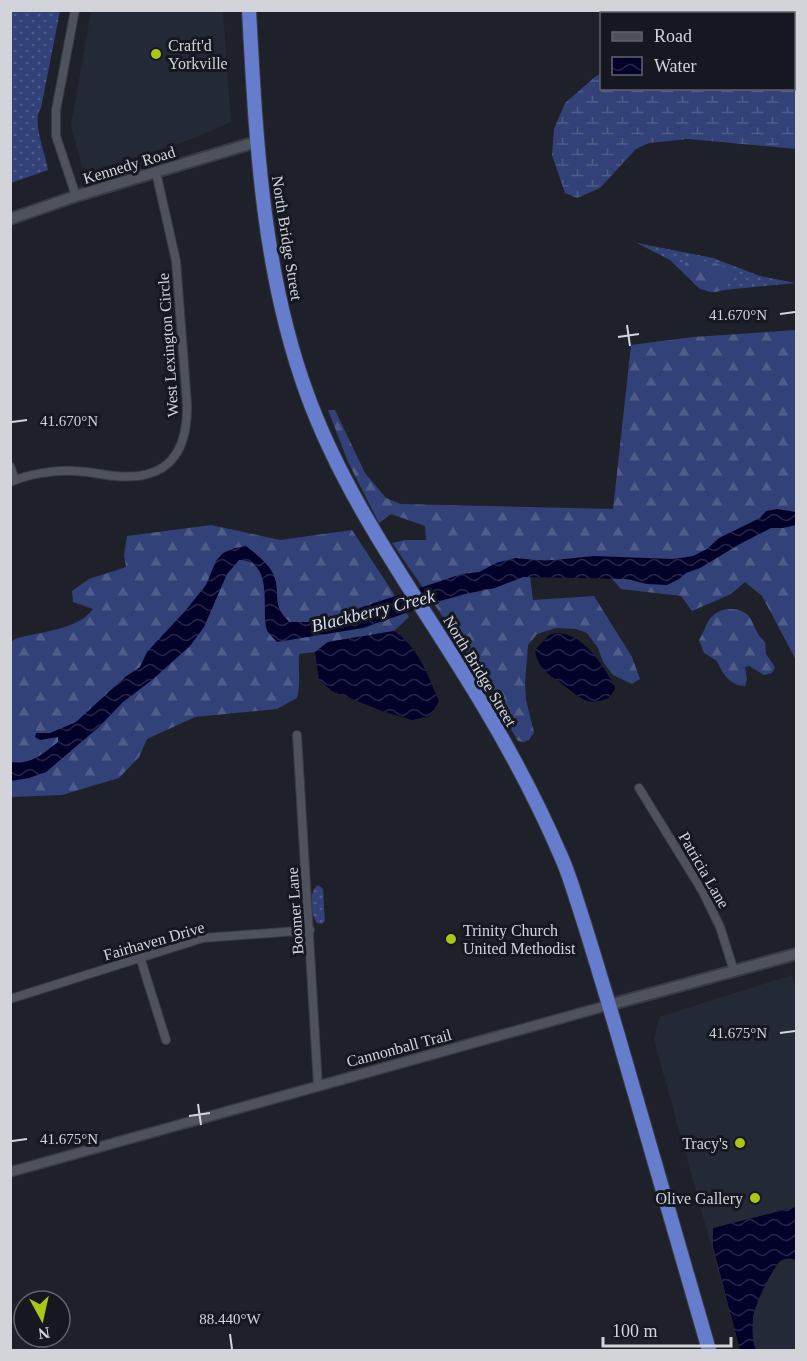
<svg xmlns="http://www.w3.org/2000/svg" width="807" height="1361" font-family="Georgia,serif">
	<defs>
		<pattern id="grass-dots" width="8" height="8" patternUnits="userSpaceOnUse" patternTransform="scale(1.5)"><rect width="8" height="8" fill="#324177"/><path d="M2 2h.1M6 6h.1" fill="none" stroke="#4f5c8a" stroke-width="1.8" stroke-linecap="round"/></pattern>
		<pattern id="forest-firs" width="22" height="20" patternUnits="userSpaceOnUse" patternTransform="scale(1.5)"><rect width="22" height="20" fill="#324177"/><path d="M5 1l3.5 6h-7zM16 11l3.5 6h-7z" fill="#4f5c8a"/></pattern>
		<pattern id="wetland-marsh" width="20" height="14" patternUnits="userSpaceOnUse" patternTransform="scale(1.5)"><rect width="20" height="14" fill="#324177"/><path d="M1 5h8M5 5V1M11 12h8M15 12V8" fill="none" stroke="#4f5c8a"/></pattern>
		<pattern id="water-waves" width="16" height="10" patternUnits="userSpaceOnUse" patternTransform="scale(1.5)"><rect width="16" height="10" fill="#02012a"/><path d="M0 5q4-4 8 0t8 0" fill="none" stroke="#262548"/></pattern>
	</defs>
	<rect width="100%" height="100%" fill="#1e212a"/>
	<!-- built -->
	<g fill="#242937">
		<polygon points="91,11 223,11 231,122 192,139 89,172 82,166 71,126"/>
		<polygon points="792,975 796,991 796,1350 740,1350 654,1040 659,1017"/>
	</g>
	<!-- grass -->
	<g fill="url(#grass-dots)">
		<path d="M10,11H60L41,108C31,121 46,154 48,170L11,183Z"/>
		<polygon points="637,243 713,258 760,276 796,283 724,290 716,292 700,289 670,260"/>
		<path d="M318,885L323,889L325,921L322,924L317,923C310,914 308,892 318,885Z"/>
	</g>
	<!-- forest -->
	<g fill="url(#forest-firs)">
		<path d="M696,259L718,264L731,271C727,310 683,287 685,263Z"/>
		<polygon points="796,330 796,660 762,596 745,582 731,594 692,611 681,596 621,589 595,560 528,560 533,600 594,596 632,657 640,679 632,684 613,675 603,662 598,648 587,633 576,629 556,628 537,634 528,645 525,684 526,700 534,732 529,740 524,742 518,741 441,614 392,543 405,540 426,540 425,526 391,514 379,523 348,462 328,410 335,410 365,473 386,498 401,504 613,509 631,345 693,337"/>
		<path d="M211,525L280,540L352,530L409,617L394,631L328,642L315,652L299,654C298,669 301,683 297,698L277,709L195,717L147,739L139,757L119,778L62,795L11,797V642L15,639C40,631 77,631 93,609L73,602L72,591L89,579L126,567L124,555L127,536Z"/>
		<path d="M727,609C757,608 749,628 765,642L766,654L775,667L772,673L764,675L749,666L745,667L747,679L745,686C730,686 722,673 717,661L704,653L699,640C709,624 706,614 727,609Z"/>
	</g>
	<!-- wetland -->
	<polygon fill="url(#wetland-marsh)" points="764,11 796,11 796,149 688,139 649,143 636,149 600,188 577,198 565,193 552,155 554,129 565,103 596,76 601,74 602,88 794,88 794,14 745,13"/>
	<!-- water -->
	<g fill="url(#water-waves)">
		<path d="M777,509L796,512V525L783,528H771L740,544L700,568L686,573L679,579L667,585L647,584L627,579L523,577L495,588L465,594L440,601L363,628L277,642C273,637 267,633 266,627C262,606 273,560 239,560L227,574L204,627L190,646L152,680L123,702L99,727L46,772L29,778L11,781L10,762C32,765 42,754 58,742V737L40,740L35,737L36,733H50L76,722L125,677L140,667L147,652L186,610L206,585L216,561L223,553L235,548L246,546C256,554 271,565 275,578C280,597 272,607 290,622H313L341,614L462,574L479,572L496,563L516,558L545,561L594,556L673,559L693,556L707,549L719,538L760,518L766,511Z"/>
		<path d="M394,631C418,646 428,676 439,701L430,716L412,720L382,711L332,691L319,680L315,652L328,642Z"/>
		<path d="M557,633C585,634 601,664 615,686V689L609,698C601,701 594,703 585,700C578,697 571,691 565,686C551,676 537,669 535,650L549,635Z"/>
		<path d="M796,1207V1260C792,1259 787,1258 782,1260C774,1264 753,1308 753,1318C752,1328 752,1341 756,1350H740L713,1247V1228Z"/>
	</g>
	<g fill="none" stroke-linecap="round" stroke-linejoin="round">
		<defs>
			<g id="minor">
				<polyline points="75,10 56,110 56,136 76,196"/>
				<polyline points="10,466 15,480"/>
				<path d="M10,482C29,474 54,470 74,471C88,471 102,475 115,476C167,481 188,454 187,404L176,261L156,172"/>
				<polyline points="297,735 318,1086"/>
				<polyline points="639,788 703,892 720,927 734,971"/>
				<polyline points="140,957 166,1040"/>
				<polyline points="10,999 203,938 310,930"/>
			</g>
			<polyline id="tertiary" points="10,1172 609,1005"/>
			<g id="secondary">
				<polyline points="10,219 76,196 256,142"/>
				<polyline points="609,1005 796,954"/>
			</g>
			<path id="trunk" d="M249,10C256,139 262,271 307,394C348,507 423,604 484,707C512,754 538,803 560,854C567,869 572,885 577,901C591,944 604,988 617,1032C648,1138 678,1244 709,1350"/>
		</defs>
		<!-- minor casing -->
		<use href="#minor" stroke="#383b43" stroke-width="10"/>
		<!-- tertiary casing -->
		<use href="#tertiary" stroke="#383b43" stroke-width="12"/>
		<!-- secondary casing -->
		<use href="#secondary" stroke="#383b43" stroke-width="14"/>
		<!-- trunk casing -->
		<use href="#trunk" stroke="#383b43" stroke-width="16"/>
		<!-- minor -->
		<use href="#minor" stroke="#4e525c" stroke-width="8"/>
		<!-- tertiary -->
		<use href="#tertiary" stroke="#4e525c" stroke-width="9"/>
		<!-- secondary -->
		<use href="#secondary" stroke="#4e525c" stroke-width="10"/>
		<!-- trunk -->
		<use href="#trunk" stroke="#667dce" stroke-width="14"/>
	</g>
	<!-- ticks -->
	<path fill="none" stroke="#d2d4da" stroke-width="2" d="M780,314L795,312M627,325L630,346M618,337L639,334M12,422L27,420M780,1033L795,1031M198,1104L201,1125M189,1116L210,1113M12,1141L27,1139M230,1334L232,1349"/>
	<!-- markers -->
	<g fill="#aac718" stroke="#151821" stroke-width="2">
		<circle cx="156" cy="54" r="6"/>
		<circle cx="451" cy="939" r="6"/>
		<circle cx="740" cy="1143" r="6"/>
		<circle cx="755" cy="1198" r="6"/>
	</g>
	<g text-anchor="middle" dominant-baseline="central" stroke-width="6" stroke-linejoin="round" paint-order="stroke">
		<!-- poi labels -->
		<g font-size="16" fill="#d2d4da" stroke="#151821" text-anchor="start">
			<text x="168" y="45">Craft'd<tspan x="168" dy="18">Yorkville</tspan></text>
			<text x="463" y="930">Trinity Church<tspan x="463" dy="18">United Methodist</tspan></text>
			<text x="728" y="1143" text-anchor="end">Tracy's</text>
			<text x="743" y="1198" text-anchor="end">Olive Gallery</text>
		</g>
		<!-- street labels -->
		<g font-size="16" fill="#d2d4da" stroke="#151821">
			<text transform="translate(129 165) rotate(-17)">Kennedy Road</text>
			<text transform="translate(287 238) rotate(81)">North Bridge Street</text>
			<text transform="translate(168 345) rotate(-94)">West Lexington Circle</text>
			<text transform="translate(480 671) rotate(59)">North Bridge Street</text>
			<text transform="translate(704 870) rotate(60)">Patricia Lane</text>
			<text transform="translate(295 911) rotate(-94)">Boomer Lane</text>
			<text transform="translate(154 941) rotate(-16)">Fairhaven Drive</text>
			<text transform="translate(399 1048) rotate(-15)">Cannonball Trail</text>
		</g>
		<!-- water labels -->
		<g font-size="18" font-style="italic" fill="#d8dff2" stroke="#151821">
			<text transform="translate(373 611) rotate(-14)">Blackberry Creek</text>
		</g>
	</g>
	<g font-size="15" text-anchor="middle" fill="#d2d4da" stroke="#151821" stroke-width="6" stroke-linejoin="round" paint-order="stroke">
		<text x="738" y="320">41.670°N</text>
		<text x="69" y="426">41.670°N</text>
		<text x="738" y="1038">41.675°N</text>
		<text x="69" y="1144">41.675°N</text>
		<text x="230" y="1324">88.440°W</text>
	</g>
	<!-- border -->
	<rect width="807" height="1361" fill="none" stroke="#d2d4da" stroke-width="24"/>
	<!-- legend -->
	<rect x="600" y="12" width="195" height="78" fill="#151821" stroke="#61636b" stroke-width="1.5"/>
	<rect x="612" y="32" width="30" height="9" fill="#4e525c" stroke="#61636b" stroke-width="1.5"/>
	<text x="654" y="42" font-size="18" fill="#d2d4da">Road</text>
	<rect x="612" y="57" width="30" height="18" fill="url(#water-waves)" stroke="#61636b" stroke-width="1.5"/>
	<text x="654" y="72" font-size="18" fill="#d2d4da">Water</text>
	<!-- north arrow -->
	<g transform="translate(42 1319) rotate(172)"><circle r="28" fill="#151821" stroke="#61636b" stroke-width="1.5"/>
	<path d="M0-4.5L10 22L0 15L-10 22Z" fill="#aac718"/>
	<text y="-9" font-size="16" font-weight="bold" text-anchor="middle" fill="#d2d4da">N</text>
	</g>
	<!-- scale -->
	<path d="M603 1337v9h128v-9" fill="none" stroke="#d2d4da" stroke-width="3"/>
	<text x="612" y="1337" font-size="18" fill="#d2d4da" stroke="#151821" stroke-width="4.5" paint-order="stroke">100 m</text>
</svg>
